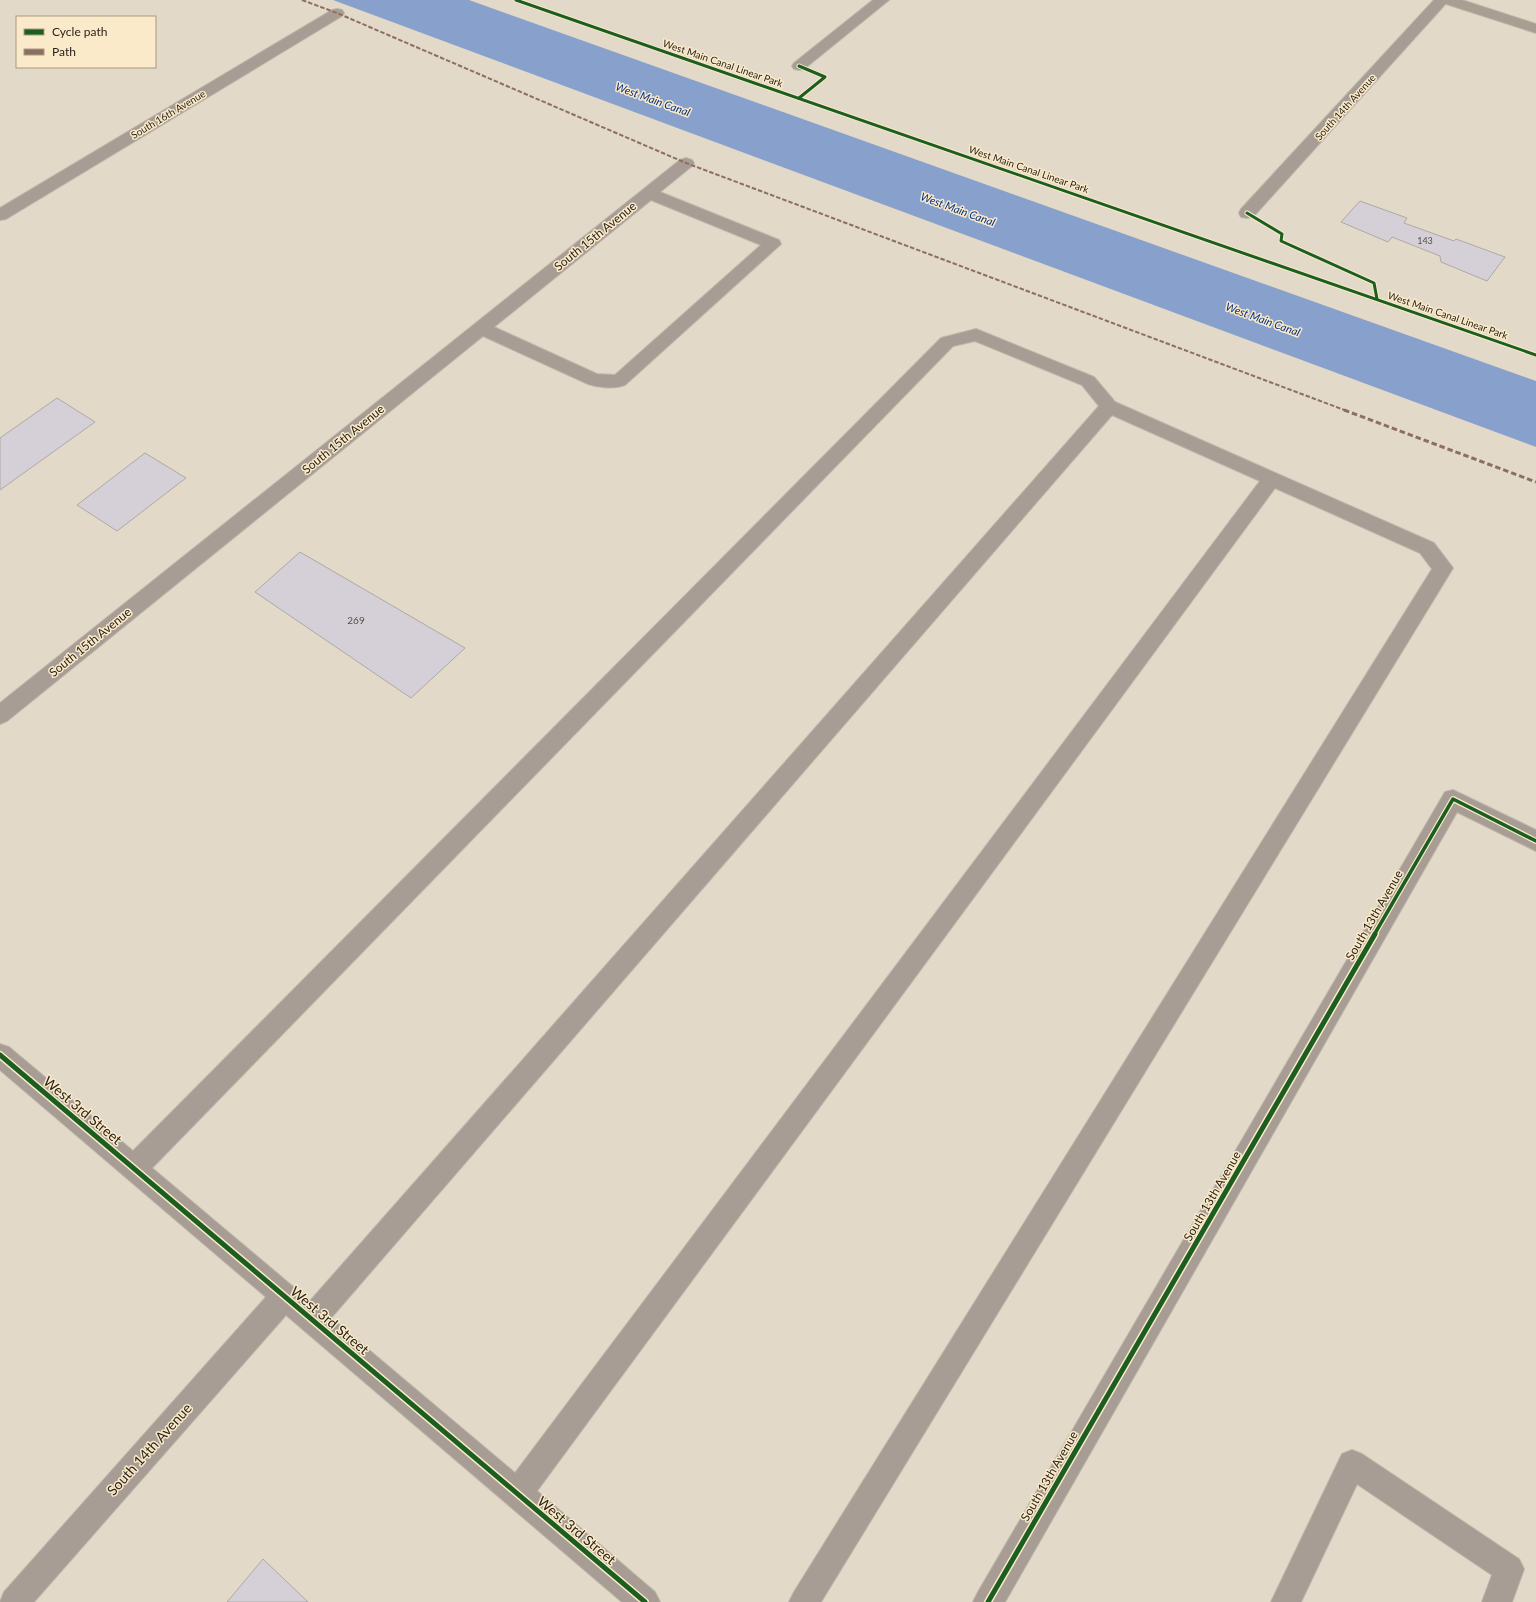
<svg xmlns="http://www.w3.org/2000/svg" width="1536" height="1602" font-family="Lato,sans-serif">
	<rect width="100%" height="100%" fill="#e2d9c8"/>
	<!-- water -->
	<polygon fill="#88a1cc" points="333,0 469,0 1536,381 1536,447"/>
	<!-- building -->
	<g fill="#d5d0d7" stroke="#ada9a6">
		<polygon points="1360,201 1407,218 1404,223 1454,241 1456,239 1505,257 1487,281 1441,262 1440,256 1392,237 1388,242 1341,222"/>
		<polygon points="57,398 95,422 0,490 0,438"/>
		<polygon points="145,453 186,478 117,531 77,505"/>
		<polygon points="300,552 465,648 411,698 255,592"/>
		<polygon points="263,1559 308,1602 227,1602"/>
	</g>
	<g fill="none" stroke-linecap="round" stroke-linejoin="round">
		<defs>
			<g id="minor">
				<polygon points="873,0 889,0 804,69 799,70 794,69 792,66 794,63"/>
				<polygon points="1434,0 1449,0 1253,217 1247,218 1241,217 1239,213 1241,209"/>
				<polygon points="337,9 342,10 344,13 342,16 6,219 0,220 0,208 332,10"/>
				<path d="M686,158L692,160L694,163L692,166L660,192L779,240L781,244L625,385C614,389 599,388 588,384L483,336L7,721L0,724V703L680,160ZM651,200L761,245L615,375L597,374L494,327Z"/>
				<path d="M976,329L1094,377L1115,402L1434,543L1453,568L821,1602H789L794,1592L1432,569L1420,553L1275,488L537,1491L655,1592L660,1602H622L286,1315L34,1602H0L4,1592L266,1297L0,1070V1044L9,1047L133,1151L941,338ZM975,341L1082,385L1099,406L310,1301L152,1168L953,346ZM1112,415L1260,481L515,1473L331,1318Z"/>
				<polygon points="1453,790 1536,830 1536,851 1457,812 1005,1602 973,1602 978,1592 1445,792"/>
				<polygon points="1352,1450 1362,1454 1519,1559 1524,1569 1512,1602 1482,1602 1492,1575 1357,1484 1301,1602 1271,1602 1342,1454"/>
			</g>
			<polygon id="major" points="1441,0 1462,0 1536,24 1536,33 1443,3"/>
		</defs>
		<!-- minor casing -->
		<use href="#minor" stroke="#bfb7ab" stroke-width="2"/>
		<!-- major casing -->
		<use href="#major" stroke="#bfb7ab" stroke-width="2"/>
		<!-- minor -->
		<use href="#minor" fill="#a89d94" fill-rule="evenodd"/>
		<!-- major -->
		<use href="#major" fill="#aa9d91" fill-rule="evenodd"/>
		<!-- quiet-far1 -->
		<polyline stroke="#8d6e63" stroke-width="2" stroke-dasharray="4.5 2" stroke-linecap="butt" points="302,0 337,13 686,163 1347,411"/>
		<!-- quiet -->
		<polyline stroke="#8d6e63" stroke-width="3" stroke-dasharray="5.5 3" stroke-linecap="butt" points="1344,410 1536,482"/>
		<defs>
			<g id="cycleway-far2">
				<polyline points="516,0 1536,355"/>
				<polyline points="799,66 825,77 799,98"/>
				<polyline points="1247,213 1282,234 1281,241 1374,283 1377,299"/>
			</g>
			<polyline id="cycleway-far1" points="1374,935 1453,799 1536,841"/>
			<g id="cycleway">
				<polyline points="0,1055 645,1602"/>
				<polyline points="988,1602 1375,934"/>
			</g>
		</defs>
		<!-- cycleway-far2 casing -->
		<use href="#cycleway-far2" stroke="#fbeaca" stroke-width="5"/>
		<!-- cycleway-far1 casing -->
		<use href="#cycleway-far1" stroke="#fbeaca" stroke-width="6"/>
		<!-- cycleway casing -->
		<use href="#cycleway" stroke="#fbeaca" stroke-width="8"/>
		<!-- cycleway-far2 -->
		<use href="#cycleway-far2" stroke="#1b5e20" stroke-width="3"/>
		<!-- cycleway-far1 -->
		<use href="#cycleway-far1" stroke="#1b5e20" stroke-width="3.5"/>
		<!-- cycleway -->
		<use href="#cycleway" stroke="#1b5e20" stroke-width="5"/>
	</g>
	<g text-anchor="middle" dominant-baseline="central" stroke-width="3" stroke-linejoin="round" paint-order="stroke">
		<!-- far-number labels -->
		<g font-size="9" fill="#544e48">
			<text x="1425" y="240">143</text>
		</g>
		<!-- far-street labels -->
		<g font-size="10" fill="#292318" stroke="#fbeaca">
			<text transform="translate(723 63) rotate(19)">West Main Canal Linear Park</text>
			<text transform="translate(1345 107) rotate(-48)">South 14th Avenue</text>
			<text transform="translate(168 114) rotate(-31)">South 16th Avenue</text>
			<text transform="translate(1029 169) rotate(19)">West Main Canal Linear Park</text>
			<text transform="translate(1448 315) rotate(19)">West Main Canal Linear Park</text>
		</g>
		<!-- number labels -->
		<g font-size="10" fill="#544e48">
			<text x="356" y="620">269</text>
		</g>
		<!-- far-water labels -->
		<g font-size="11" font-style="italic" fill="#023181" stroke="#fbeaca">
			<text transform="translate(653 99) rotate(20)">West Main Canal</text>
			<text transform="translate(958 209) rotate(20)">West Main Canal</text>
			<text transform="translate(1263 319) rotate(20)">West Main Canal</text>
		</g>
		<!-- street labels -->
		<g font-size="12" fill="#292318" stroke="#fbeaca">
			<text transform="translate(595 236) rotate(-39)">South 15th Avenue</text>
			<text transform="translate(343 439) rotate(-39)">South 15th Avenue</text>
			<text transform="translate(90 642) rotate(-39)">South 15th Avenue</text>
			<text transform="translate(1374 915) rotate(-60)">South 13th Avenue</text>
			<text transform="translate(1212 1196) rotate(-60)">South 13th Avenue</text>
			<text transform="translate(1049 1476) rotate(-60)">South 13th Avenue</text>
		</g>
		<!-- near-street labels -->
		<g font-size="14" fill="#292318" stroke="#fbeaca">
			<text transform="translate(83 1110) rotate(40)">West 3rd Street</text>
			<text transform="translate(330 1320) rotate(40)">West 3rd Street</text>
			<text transform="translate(149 1449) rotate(-48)">South 14th Avenue</text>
			<text transform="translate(577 1530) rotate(40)">West 3rd Street</text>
		</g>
	</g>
	<!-- legend -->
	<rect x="16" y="16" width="140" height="52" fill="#fbeaca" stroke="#a79a83"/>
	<rect x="24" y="29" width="20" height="6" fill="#1b5e20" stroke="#a79a83"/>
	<text x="52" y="36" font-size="12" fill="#292318">Cycle path</text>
	<rect x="24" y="49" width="20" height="6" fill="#8d6e63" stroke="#a79a83"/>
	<text x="52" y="56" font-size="12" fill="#292318">Path</text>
</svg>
